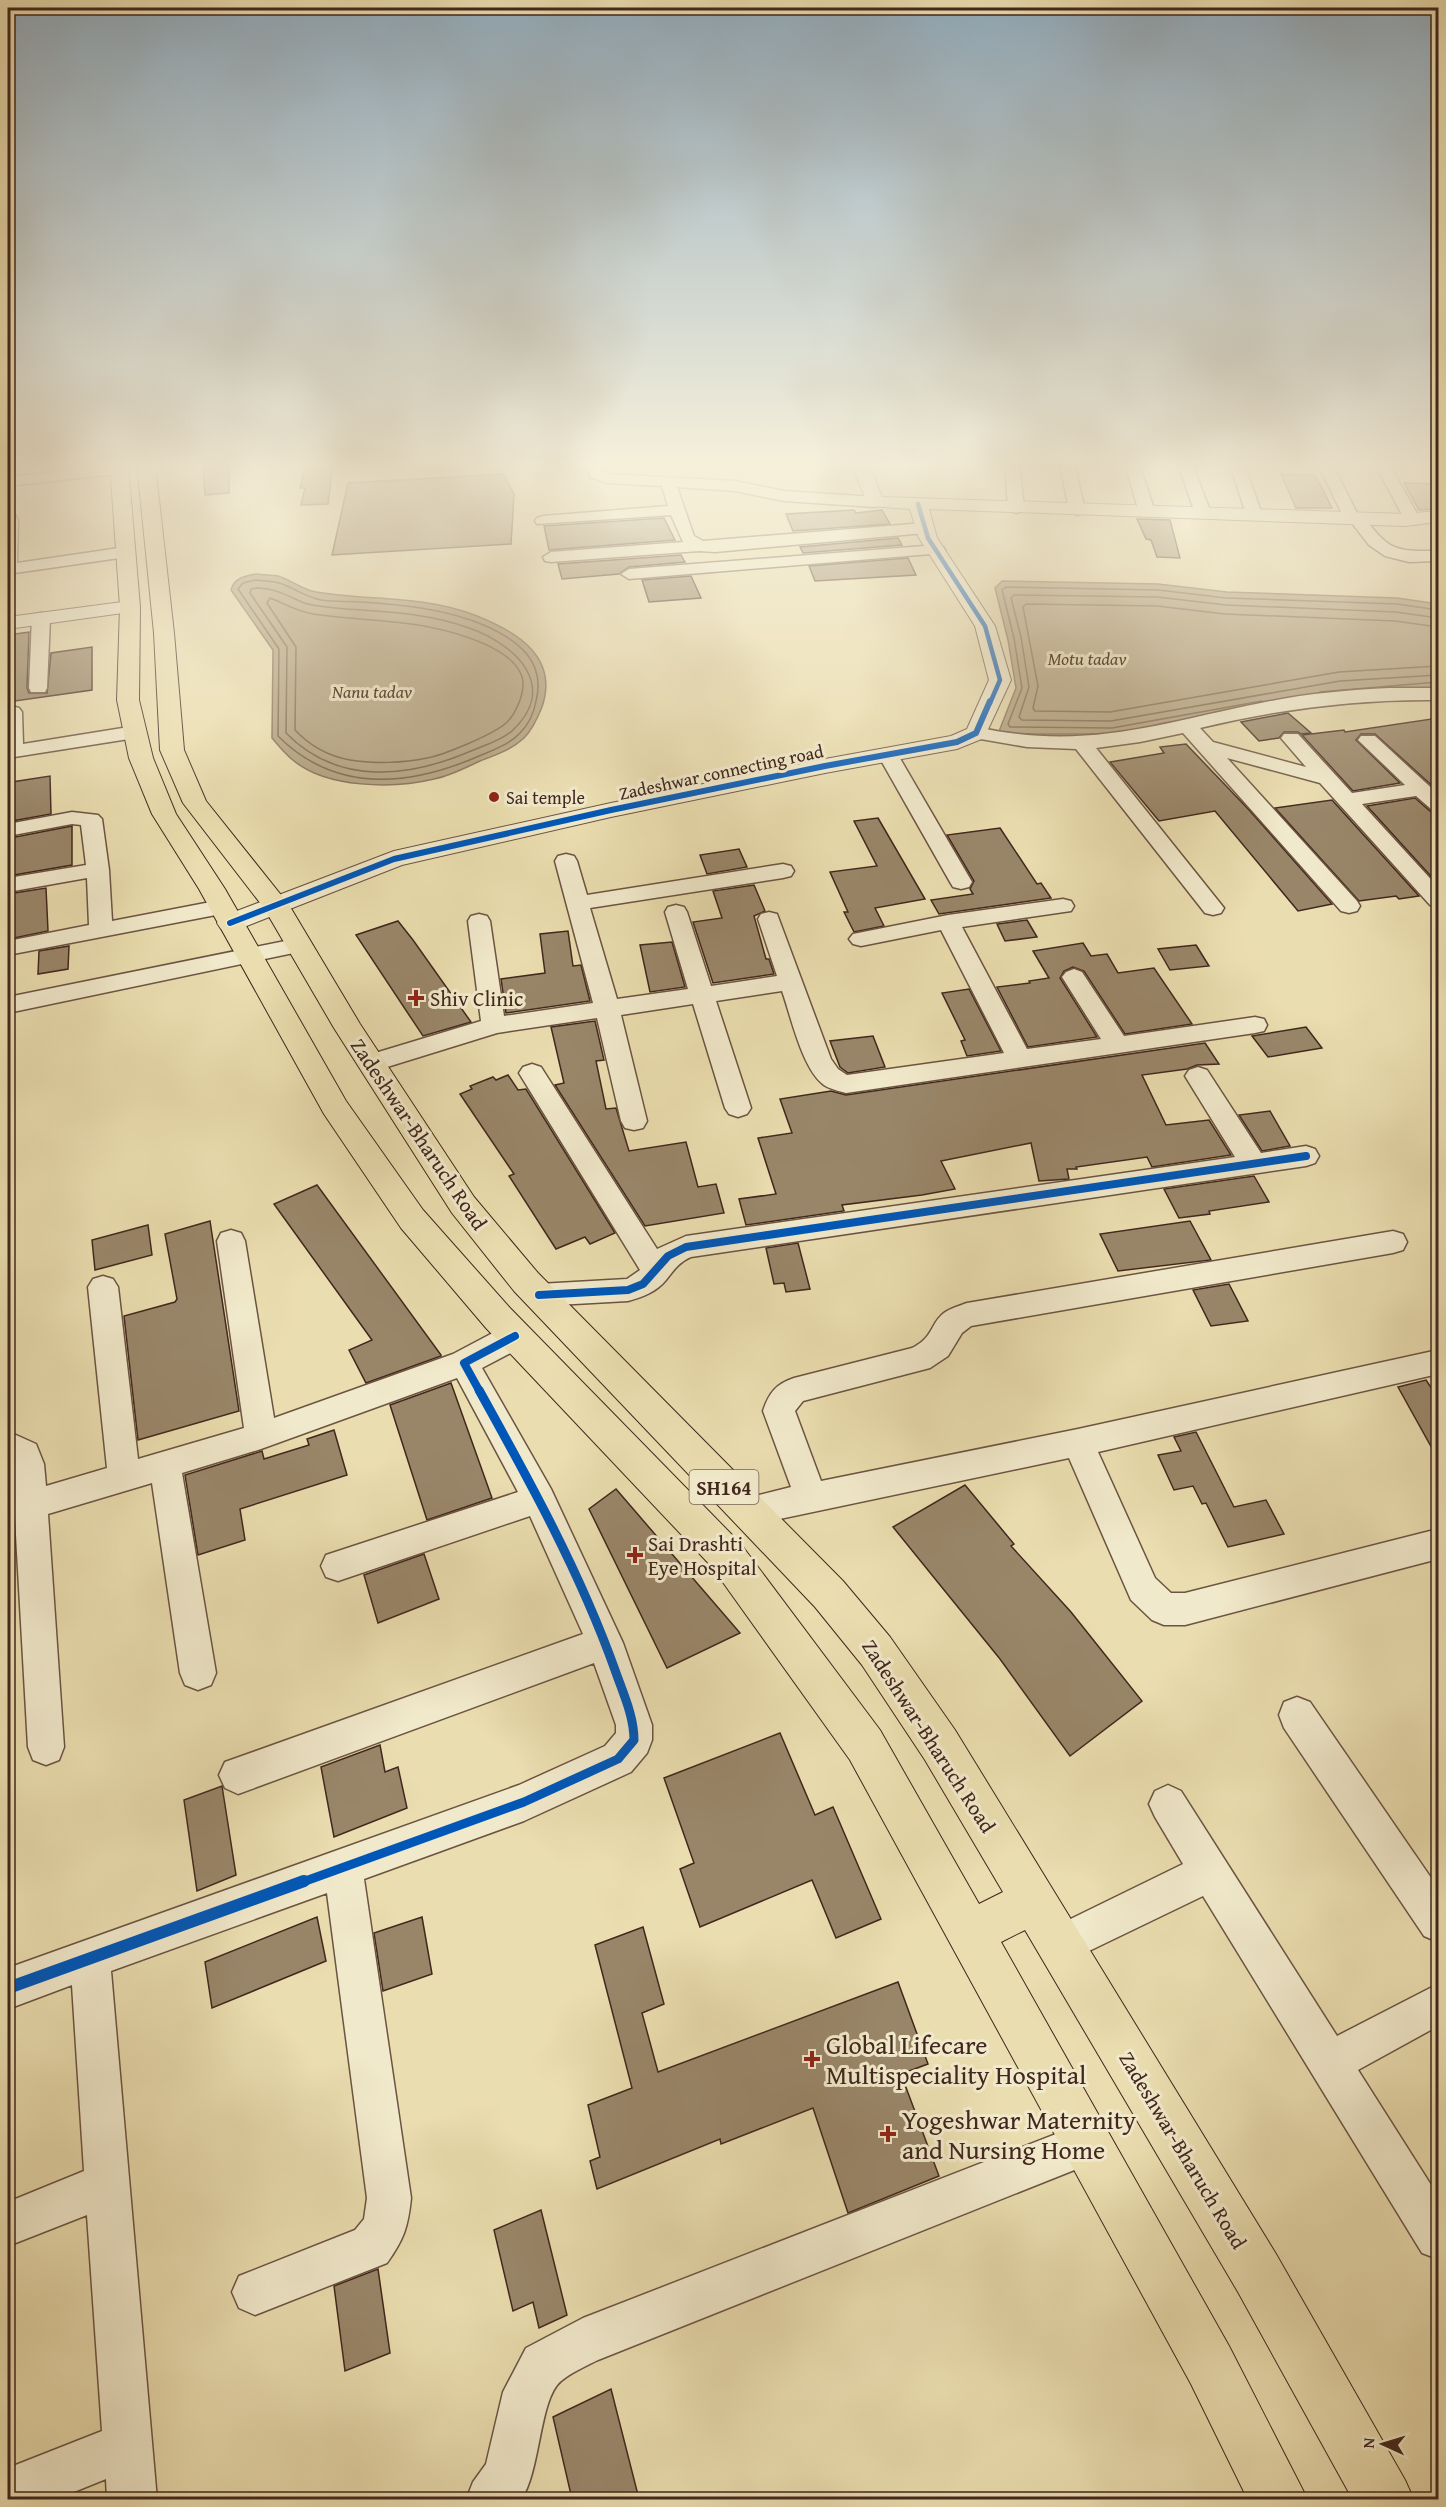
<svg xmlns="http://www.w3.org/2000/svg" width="1446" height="2507" font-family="'Gentium Book Plus',serif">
	<rect width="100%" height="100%" fill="#eaddaf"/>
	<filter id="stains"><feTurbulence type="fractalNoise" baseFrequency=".00333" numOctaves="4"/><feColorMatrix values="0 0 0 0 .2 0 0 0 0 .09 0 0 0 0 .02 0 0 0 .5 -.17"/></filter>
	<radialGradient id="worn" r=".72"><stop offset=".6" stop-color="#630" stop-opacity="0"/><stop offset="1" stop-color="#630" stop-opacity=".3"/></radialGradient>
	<!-- water -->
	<g fill="#b19f7d" stroke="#846f57" stroke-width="1.5">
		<path d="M256,574C263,575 271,575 278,576C291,580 303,590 316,592C370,601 425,595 477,616C517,632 559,657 542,707C538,717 532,730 524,738C511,750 496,755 480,761C465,768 450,776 434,779C393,789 327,788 294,761C285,754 279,746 272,738L273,650L231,590C234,578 245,576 256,574Z"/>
		<polygon points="1002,581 1158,584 1227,592 1397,598 1438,604 1438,688 1342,694 1112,734 998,734 1016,688 1008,640 995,588"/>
	</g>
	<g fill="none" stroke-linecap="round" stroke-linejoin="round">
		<!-- shore -->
		<g stroke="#79634d" stroke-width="1.5">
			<path d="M256,580C263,581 271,581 279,583C293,587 305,597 321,600C334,602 348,601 362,602C404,605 447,609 486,626C519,641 546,662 536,701C534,713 528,725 520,733C508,746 488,752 472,759C404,787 334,792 278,736L279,649L238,589L243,583Z"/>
			<path d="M257,588C275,588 288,596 304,603C314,606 325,607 335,608C380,612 426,612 469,628C515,644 560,686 512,731C500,741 485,745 471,751C408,778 338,786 286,733L287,647L250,593L251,589Z"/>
			<path d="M270,598C283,603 298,612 313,614C374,623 428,618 487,645C500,652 514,659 521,674C525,682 523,691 520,700C517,708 512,718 506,723C494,734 444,755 427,758C404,763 373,764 350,760C328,756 310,746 295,730L296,647L267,603Z"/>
			<polyline points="1438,618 1396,612 1226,605 1157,597 1014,595 1011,598 1021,637 1029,687 1019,717 1022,720 1111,721 1340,681 1438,675"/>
			<polyline points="1438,627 1395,621 1225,614 1157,606 1026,604 1023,607 1038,686 1033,708 1035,711 1110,712 1339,672 1438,666"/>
			<polyline points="1320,692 1438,682"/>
			<polyline points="1262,701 1112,728 1010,727 1008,724 1022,688 1014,638 1002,590 1006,587 1158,590 1226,598 1397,604 1438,610"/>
		</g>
	</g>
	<!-- building -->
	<g fill="#998669" stroke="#41271d" stroke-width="1.5">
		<polygon points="203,464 229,464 229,493 205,495"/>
		<polygon points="306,464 333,464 328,504 301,505 305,488 300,488"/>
		<polygon points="503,474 514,494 511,544 332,555 348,483"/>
		<polygon points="1281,474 1315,475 1332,508 1296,508"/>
		<polygon points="1404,483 1438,484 1438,509 1419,510"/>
		<polygon points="854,510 856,513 882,510 890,524 793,531 786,514"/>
		<polygon points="664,518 675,540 549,550 544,526"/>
		<polygon points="1137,519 1170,520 1180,558 1157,557 1151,540 1146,539"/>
		<polygon points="898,538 902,545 803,553 800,547"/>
		<polygon points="681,555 685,562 629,567 619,574 562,579 558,564"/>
		<polygon points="908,558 916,575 815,581 809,566"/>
		<polygon points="691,576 701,598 649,602 642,580"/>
		<polygon points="29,632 27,688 29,693 47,693 51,653 92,647 92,690 8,702 8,635"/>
		<polygon points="1288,713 1311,733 1301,734 1298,732 1284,732 1279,738 1259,741 1241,722"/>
		<polygon points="1438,718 1438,791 1375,734 1361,734 1356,740 1400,783 1353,791 1302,735 1344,730 1345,732"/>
		<polygon points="1186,744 1250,811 1332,904 1298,911 1215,811 1159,821 1110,762 1164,753 1160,747"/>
		<polygon points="50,776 51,814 12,821 12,782"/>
		<polygon points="1415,798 1430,811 1438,813 1438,884 1367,806"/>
		<polygon points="1332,800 1419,896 1399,899 1396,896 1359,901 1275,808"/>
		<polygon points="878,818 925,899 875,908 884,926 854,932 844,912 848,912 830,872 877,866 854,821"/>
		<polygon points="72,826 72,865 8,876 8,857 11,856 10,838"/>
		<polygon points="1000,828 1037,884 1041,883 1051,898 939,914 931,900 973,894 970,889 974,881 947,835"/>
		<polygon points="739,849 747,867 707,874 700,855"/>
		<polygon points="754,885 765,911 754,916 766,959 769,959 774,974 713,983 693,922 722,918 713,891"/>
		<polygon points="46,888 48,931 14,938 13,914 8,915 8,894"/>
		<polygon points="1027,920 1037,937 1005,941 997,924"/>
		<polygon points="398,921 413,940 471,1022 423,1036 356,935"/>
		<polygon points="568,931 573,966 581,965 590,1001 506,1013 501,979 545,973 540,934"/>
		<polygon points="672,942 685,987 650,992 640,945"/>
		<polygon points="1083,943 1091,956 1107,954 1118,973 1154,968 1192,1024 1125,1034 1084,971 1073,967 1064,971 1060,978 1097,1037 1028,1047 997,987 1030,983 1029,981 1049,978 1033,951"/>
		<polygon points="1196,945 1209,966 1170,970 1158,949"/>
		<polygon points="69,946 68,969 38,974 39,951"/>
		<polygon points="969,989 1001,1051 967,1056 961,1041 965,1040 942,993"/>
		<polygon points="595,1021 604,1060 596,1061 606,1109 616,1108 629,1151 686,1142 698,1187 716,1184 724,1213 645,1226 555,1085 564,1083 551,1027"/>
		<polygon points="1306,1027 1322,1048 1268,1057 1252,1036"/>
		<polygon points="873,1036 885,1067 848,1073 840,1067 830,1041"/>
		<polygon points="1205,1043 1219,1064 1197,1065 1187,1069 1142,1075 1166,1125 1209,1120 1231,1155 1152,1167 1147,1157 1076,1167 1077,1169 1067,1169 1069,1179 1039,1181 1031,1143 941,1161 955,1189 922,1195 842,1205 844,1211 746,1225 739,1199 776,1194 758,1138 792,1133 780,1099 831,1091 846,1095"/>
		<polygon points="508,1075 518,1090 526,1089 615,1233 590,1244 585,1237 556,1249 509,1176 514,1174 460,1094 472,1089 470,1086 493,1077 496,1080"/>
		<polygon points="1270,1111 1290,1146 1262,1151 1239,1115"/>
		<polygon points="1254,1176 1269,1202 1209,1211 1210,1214 1179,1218 1164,1189"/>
		<polygon points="317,1185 441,1355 441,1356 366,1383 349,1350 372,1340 274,1204"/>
		<polygon points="210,1221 239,1411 138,1440 124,1316 175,1302 177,1299 165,1234"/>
		<polygon points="1190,1221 1211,1260 1118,1271 1100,1234"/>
		<polygon points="148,1225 152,1255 95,1270 92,1240"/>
		<polygon points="798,1243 810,1289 786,1292 784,1283 774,1284 766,1248"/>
		<polygon points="1229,1284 1248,1321 1211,1326 1193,1290"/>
		<polygon points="1426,1380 1438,1398 1438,1459 1398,1387"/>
		<polygon points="451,1383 492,1498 427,1520 390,1405"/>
		<polygon points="334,1430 347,1475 240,1509 245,1540 198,1555 185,1475 262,1451 264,1459 309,1445 307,1439"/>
		<polygon points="1196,1432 1234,1507 1266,1500 1284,1534 1228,1547 1206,1503 1202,1504 1193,1486 1174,1490 1158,1455 1181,1451 1174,1437"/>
		<polygon points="965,1485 1014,1544 1011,1546 1071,1612 1142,1701 1070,1756 1000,1659 893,1527"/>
		<polygon points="616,1489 740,1633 667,1668 589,1509"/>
		<polygon points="424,1554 439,1599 378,1623 364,1575"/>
		<polygon points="780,1733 815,1815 833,1807 881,1919 836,1938 812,1880 700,1927 680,1869 694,1863 664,1778"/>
		<polygon points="380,1745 385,1772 398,1767 407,1808 334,1837 321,1767"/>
		<polygon points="222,1786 236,1875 197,1891 184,1800"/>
		<polygon points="317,1917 326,1961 212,2008 205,1962"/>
		<polygon points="422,1917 432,1974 383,1991 374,1933"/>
		<polygon points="643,1927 664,2004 642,2013 658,2072 898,1982 928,2064 901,2074 939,2176 848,2213 813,2108 721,2144 720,2139 597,2189 590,2161 600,2157 588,2105 632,2088 595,1945"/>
		<polygon points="541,2210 567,2315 539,2328 533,2302 513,2311 494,2230"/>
		<polygon points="378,2269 390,2353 345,2371 334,2286"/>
		<polygon points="611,2389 639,2499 572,2499 553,2417"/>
	</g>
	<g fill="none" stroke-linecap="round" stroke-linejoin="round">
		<defs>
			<g id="minor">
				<polygon points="586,464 600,464 602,471 608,474 735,481 784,491 875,497 883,502 875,507 784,501 735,491 677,487 694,536 703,541 925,523 933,528 925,533 715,552 699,551 551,562 545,561 543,557 551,552 683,542 671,515 537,524 535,521 537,518 543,516 668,506 662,486 606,483 590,477"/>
				<polygon points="1005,464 1019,464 1024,508 1022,511 1016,513 1008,508"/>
				<polygon points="1060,464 1074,464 1085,510 1083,513 1077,515 1069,510"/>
				<polygon points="1125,464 1139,464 1155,512 1153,515 1141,515 1139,512"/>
				<polygon points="1178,464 1192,464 1211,513 1209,516 1197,516 1195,513"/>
				<polygon points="1230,464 1244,464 1262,514 1260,517 1248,517 1246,514"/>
				<path d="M1318,464H1332L1358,515L1363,516C1390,552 1395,551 1438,551V561L1409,562L1385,556L1369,545L1352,523L1344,518Z"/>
				<polygon points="1375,464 1389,464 1420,519 1418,522 1406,522"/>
				<polygon points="1429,464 1438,464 1438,472 1433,471"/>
				<polygon points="120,465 128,470 125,473 8,486 8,477"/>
				<polygon points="8,511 14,513 18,520 17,563 126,547 134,552 126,557 8,574"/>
				<polygon points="937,545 943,547 945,550 943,553 629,579 621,574 629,569"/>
				<polygon points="41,613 47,614 50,618 47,688 45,692 31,692 29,688 32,618 35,614"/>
				<path d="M1389,688H1438V700C1357,699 1279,709 1200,728L1213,742L1306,767L1281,738L1284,734H1298L1352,793L1405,785L1358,740L1361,736H1375L1438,794V811L1431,809L1416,796L1362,804L1438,887V907L1430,905L1320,783L1227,758L1357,901L1360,906L1357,911L1349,913L1341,911L1183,733L1140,742L1096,748L1224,908L1221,913L1213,915L1205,913L1076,749L1027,747L969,737L966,733L969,729L976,727C1085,751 1156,724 1261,703C1303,694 1346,690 1389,688Z"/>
				<polygon points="12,706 19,708 22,712 23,744 135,726 142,728 145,732 142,736 135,738 8,758 8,707"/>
				<polygon points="888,749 895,751 898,755 972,882 969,887 961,889 953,887 950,882 878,755 881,751"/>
				<polygon points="72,812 98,815 102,819 109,870 112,921 221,900 229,902 232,907 229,912 221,914 8,955 8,941 89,925 87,878 8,892 8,878 86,865 81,825 72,824 8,836 8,824"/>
				<path d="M566,854L574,856L577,861L587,895L783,864L791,866L794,871L791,876L783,878L590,908L617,999L688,989L665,912L668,907L676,905L684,907L687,912L711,986L777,976L758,919L761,914L769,912L777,914L831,1059L838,1069L847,1075L1004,1053L941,930L861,946L853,944L849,939L853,934L948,915L1063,899L1071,901L1074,906L1071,911L962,927L1027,1049L1101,1039L1062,977L1066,972L1074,969L1082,972L1124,1036L1255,1017L1264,1019L1267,1025L1264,1031L1255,1033L846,1093C839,1091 830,1089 824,1085C802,1069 791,1016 782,991L716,1001L751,1108L747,1114L738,1117L729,1114L725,1108L693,1004L621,1015L647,1121L643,1128L634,1130L625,1128L621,1121L597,1018L497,1033L371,1072L362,1069L358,1063L362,1057L481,1021L468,921L471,916L479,914L487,916L490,921L504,1016L593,1003L555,861L558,856Z"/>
				<polygon points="300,938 308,940 312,945 308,950 8,1013 8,997"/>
				<path d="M532,1064L541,1067L657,1249L686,1236L1235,1157L1185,1076L1189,1070L1198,1067L1207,1070L1261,1153L1306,1146L1315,1149L1319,1156L1315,1163L1306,1166L691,1257C678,1263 674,1270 666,1280C656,1292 643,1297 628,1301L539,1306L529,1303L524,1295L529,1287L539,1284L627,1279L640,1270L519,1073L523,1067Z"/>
				<path d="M231,1230L241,1233L245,1241L274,1418L453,1354L504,1327L515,1324L526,1327L530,1336L526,1345L482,1368L551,1489L623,1643L652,1725V1740L647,1753L631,1772L524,1821L364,1879L411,2198C408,2227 404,2239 387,2263L255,2315L239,2308L232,2292L239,2276L355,2230L364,2219L367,2198L327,1893L111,1971L157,2500H107L106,2479L54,2500H8V2468L102,2431L87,2215L8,2246V2202L84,2171L72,1985L8,2009V1968L519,1785L605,1746L616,1733V1725L594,1663L238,1794L225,1788L219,1775L225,1762L583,1634L530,1516L338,1581L326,1577L321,1566L326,1555L518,1492L457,1378L261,1449L182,1473L216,1673L211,1685L198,1690L185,1685L180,1673L152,1483L48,1514L64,1747L59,1760L46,1765L33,1760L28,1747L12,1464L8,1462V1436L16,1435L36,1444L44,1464L46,1486L107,1468L88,1287L93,1279L103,1276L113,1279L118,1287L138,1459L244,1428L217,1241L221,1233Z"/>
				<path d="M1393,1231L1403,1234L1407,1242L1403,1250L1393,1253L971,1326L962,1333L948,1356L930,1368L803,1401L795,1411L821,1481L1078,1429L1438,1350V1374L1098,1452L1155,1578L1171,1593H1185L1438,1529V1559L1185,1625H1164L1152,1620L1131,1600L1069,1458L747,1526L735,1521L731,1511L735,1501L791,1487L763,1411C769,1393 776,1384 794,1378L912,1348C934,1337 930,1324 944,1313C951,1308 959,1306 967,1303Z"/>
				<polygon points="1297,1697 1310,1702 1438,1888 1438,1942 1424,1936 1284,1728 1279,1715 1284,1702"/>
				<polygon points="1168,1785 1181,1791 1337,2036 1438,1984 1438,2026 1358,2070 1438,2196 1438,2259 1422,2253 1203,1896 1060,1965 1046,1959 1040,1945 1046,1931 1183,1864 1155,1817 1149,1804 1155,1791"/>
				<path d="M1087,2122L1102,2129L1109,2144L1102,2159L598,2360C586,2366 572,2372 561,2381C539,2399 541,2470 521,2500H466L473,2482L486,2464L503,2392L526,2348L583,2318Z"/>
			</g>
			<g id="tertiary">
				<polygon points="851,464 869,464 882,497 1405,514 1438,511 1438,522 1405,526 929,509 937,538 995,626 1011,680 984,738 957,749 825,773 611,817 402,865 239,929 230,931 221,929 217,923 221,917 394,851 611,803 825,759 951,736 967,729 989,680 975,626 919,538 910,509 869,506"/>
				<polygon points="130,601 137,603 140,607 137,611 8,629 8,617"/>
			</g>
			<polygon id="primary" points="110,464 128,464 140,607 139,700 153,758 176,814 225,889 346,1101 423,1210 510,1308 740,1543 880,1730 979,1904 1003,1892 925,1760 862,1665 815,1607 514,1291 452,1213 334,1028 264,908 183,803 160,750 154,633 137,464 155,464 174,633 184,750 206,801 289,905 360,1024 474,1197 538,1273 843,1581 890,1637 955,1730 1050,1885 1276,2254 1405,2480 1414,2500 1353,2500 1238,2292 1025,1930 1001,1942 1229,2346 1308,2500 1248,2500 1191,2384 850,1760 712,1567 486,1328 401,1228 324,1114 199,889 152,814 129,758 117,700 120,607"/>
		</defs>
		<!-- minor casing -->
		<use href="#minor" stroke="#6b5442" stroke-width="3"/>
		<!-- tertiary casing -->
		<use href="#tertiary" stroke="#6b5442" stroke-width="2"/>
		<!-- primary casing -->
		<use href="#primary" stroke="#41271d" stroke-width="2"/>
		<!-- minor -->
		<use href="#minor" fill="#f1e9cb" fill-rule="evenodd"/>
		<!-- tertiary -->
		<use href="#tertiary" fill="#f1e9cb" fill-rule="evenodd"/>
		<!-- primary -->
		<use href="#primary" fill="#eaddaf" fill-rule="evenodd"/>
		<defs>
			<polyline id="cycleway-far4" points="918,504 928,538 985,626 1000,680 990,703"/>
			<polyline id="cycleway-far3" points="230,923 394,859 611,810 825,766 957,742 976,733 990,701"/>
			<g id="cycleway-far2">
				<polyline points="539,1295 628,1290 643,1284 668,1256 686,1247 1306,1156"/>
				<polyline points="480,1392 464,1363 515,1336"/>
			</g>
			<path id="cycleway-far1" d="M300,1883L524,1802L618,1759L634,1740C634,1716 623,1693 615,1670C580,1572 529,1480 479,1390"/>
			<polyline id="cycleway" points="8,1988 304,1881"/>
		</defs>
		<!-- cycleway-far4 casing -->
		<use href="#cycleway-far4" stroke="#f1e9cb" stroke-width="7"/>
		<!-- cycleway-far3 casing -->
		<use href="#cycleway-far3" stroke="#f1e9cb" stroke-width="9"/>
		<!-- cycleway-far2 casing -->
		<use href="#cycleway-far2" stroke="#f1e9cb" stroke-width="11"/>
		<!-- cycleway-far1 casing -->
		<use href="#cycleway-far1" stroke="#f1e9cb" stroke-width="13"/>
		<!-- cycleway casing -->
		<use href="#cycleway" stroke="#f1e9cb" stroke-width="16"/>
		<!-- cycleway-far4 -->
		<use href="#cycleway-far4" stroke="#0057b8" stroke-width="4.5"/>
		<!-- cycleway-far3 -->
		<use href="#cycleway-far3" stroke="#0057b8" stroke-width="6"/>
		<!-- cycleway-far2 -->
		<use href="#cycleway-far2" stroke="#0057b8" stroke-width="8"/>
		<!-- cycleway-far1 -->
		<use href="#cycleway-far1" stroke="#0057b8" stroke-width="9"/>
		<!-- cycleway -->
		<use href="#cycleway" stroke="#0057b8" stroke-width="12"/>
	</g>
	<!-- sky -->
	<linearGradient id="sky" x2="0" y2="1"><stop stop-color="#92acbd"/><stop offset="0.57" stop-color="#f6f0db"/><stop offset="1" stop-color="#f6f0db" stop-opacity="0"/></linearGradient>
	<rect width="1446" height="815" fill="url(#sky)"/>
	<!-- markers -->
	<g fill="#8f2418" stroke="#f1e9cb" stroke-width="2">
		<circle cx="494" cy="797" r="6"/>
		<path d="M413 989h6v6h6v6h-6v6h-6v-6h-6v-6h6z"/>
		<path d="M632 1546h6v6h6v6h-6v6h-6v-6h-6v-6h6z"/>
		<path d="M809 2050h6v6h6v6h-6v6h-6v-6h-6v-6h6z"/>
		<path d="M885 2125h6v6h6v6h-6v6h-6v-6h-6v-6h6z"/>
	</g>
	<g text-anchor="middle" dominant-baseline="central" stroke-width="6" stroke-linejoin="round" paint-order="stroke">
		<!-- far-water labels -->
		<g font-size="18" font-style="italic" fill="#634b3a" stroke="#f1e9cb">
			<text x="1087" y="658">Motu tadav</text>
			<text x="372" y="691">Nanu tadav</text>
		</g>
		<!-- far-street labels -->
		<g font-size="18" fill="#41271d" stroke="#f1e9cb">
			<text transform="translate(721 772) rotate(-12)">Zadeshwar connecting road</text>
		</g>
		<!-- far-poi labels -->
		<g font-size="18" fill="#41271d" stroke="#f1e9cb" text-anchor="start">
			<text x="506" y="797">Sai temple</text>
		</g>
		<!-- shield labels -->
		<rect fill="#f1e9cb" stroke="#766151" stroke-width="1.5" x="689.5" y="1470" width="69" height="34" rx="4.5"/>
		<g font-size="20" font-weight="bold" fill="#41271d">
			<text x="724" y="1487">SH164</text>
		</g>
		<!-- poi labels -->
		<g font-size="21" fill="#41271d" stroke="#f1e9cb" text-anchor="start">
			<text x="430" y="998">Shiv Clinic</text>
			<text x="648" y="1543">Sai Drashti<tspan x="648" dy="24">Eye Hospital</tspan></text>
		</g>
		<!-- street labels -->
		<g font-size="21" fill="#41271d" stroke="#f1e9cb">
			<text transform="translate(419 1134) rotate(56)">Zadeshwar-Bharuch Road</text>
			<text transform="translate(929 1736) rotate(57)">Zadeshwar-Bharuch Road</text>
			<text transform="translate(1183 2150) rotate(59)">Zadeshwar-Bharuch Road</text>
		</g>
		<!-- near-poi labels -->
		<g font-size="26" fill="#41271d" stroke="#f1e9cb" text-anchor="start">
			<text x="826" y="2044">Global Lifecare<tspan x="826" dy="30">Multispeciality Hospital</tspan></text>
			<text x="902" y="2119">Yogeshwar Maternity<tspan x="902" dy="30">and Nursing Home</tspan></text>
		</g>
	</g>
	<!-- margin -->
	<rect width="1446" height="2507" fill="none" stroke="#eaddaf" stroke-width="30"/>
	<rect x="9" y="9" width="1428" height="2489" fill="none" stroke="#41271d" stroke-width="3"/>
	<rect x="15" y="15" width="1416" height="2477" fill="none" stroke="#41271d" stroke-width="1.5"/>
	<!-- north arrow -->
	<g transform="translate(1383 2444) rotate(274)" stroke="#f1e9cb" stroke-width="4.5" paint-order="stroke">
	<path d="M0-4.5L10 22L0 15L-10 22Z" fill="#41271d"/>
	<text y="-9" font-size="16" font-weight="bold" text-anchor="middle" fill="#41271d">N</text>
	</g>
	<rect width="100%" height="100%" filter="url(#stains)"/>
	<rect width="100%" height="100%" fill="url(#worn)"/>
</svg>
